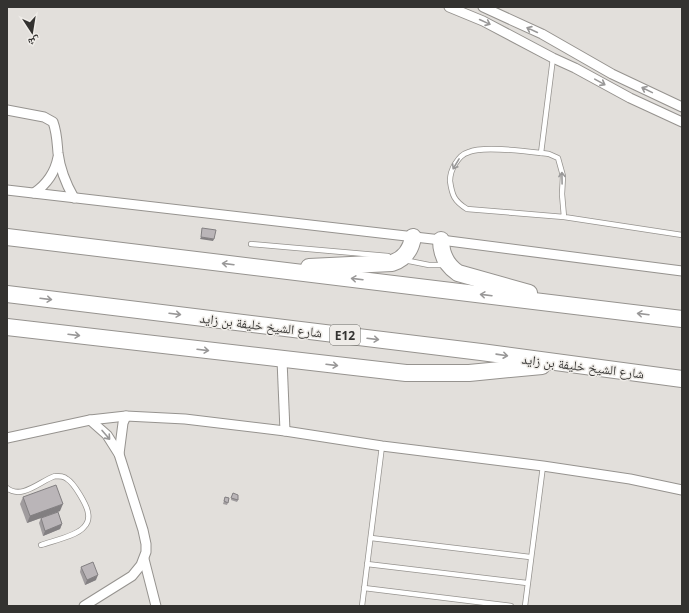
<svg xmlns="http://www.w3.org/2000/svg" width="689" height="613" font-family="'Open Sans','Noto Naskh Arabic',sans-serif">
	<rect width="100%" height="100%" fill="#e2dfdb"/>
	<g fill="none" stroke-linecap="round" stroke-linejoin="round">
		<defs>
			<g id="service">
				<polyline points="541,153 553,58"/>
				<path d="M564,217L562,194L563,176L558,158L549,154C531,152 484,145 469,152C462,154 459,158 455,164C452,169 450,175 450,181C452,195 454,201 467,209L564,217L682,235"/>
				<polyline points="251,244 388,256"/>
				<polyline points="404,260 429,265 445,265"/>
				<path d="M7,488C22,500 40,481 55,476C60,476 64,476 67,479C74,483 87,505 88,513C89,518 88,523 84,527C77,536 52,541 41,545"/>
				<polyline points="371,538 530,557"/>
				<polyline points="367,564 527,583"/>
				<polyline points="364,588 511,606"/>
				<polyline points="362,606 382,446"/>
				<polyline points="525,606 543,466"/>
			</g>
			<g id="minor">
				<polyline points="449,7 483,21 553,58 575,68 630,98 682,122"/>
				<polyline points="483,7 542,34 612,74 682,107"/>
				<path d="M7,110L44,117L53,122C57,133 57,142 58,153C60,169 66,184 74,198"/>
				<polyline points="7,190 441,240 682,271"/>
				<path d="M34,193C47,184 55,173 58,157"/>
				<polyline points="282,360 285,431"/>
				<polyline points="7,438 90,420 126,416 185,419 285,431 382,446 543,466 630,479 682,490"/>
				<polyline points="119,454 123,423 126,416"/>
				<polyline points="144,559 156,606"/>
				<polyline points="84,606 132,576 141,565 146,552 146,544 143,530 119,454 107,435 90,420"/>
			</g>
			<g id="motorway">
				<polyline points="7,237 682,319"/>
				<path d="M441,240C441,254 446,265 458,273L529,293"/>
				<path d="M309,267L392,263C404,259 411,250 413,237"/>
				<polyline points="7,294 481,352 682,379"/>
				<polyline points="7,327 406,373 469,373 542,366"/>
			</g>
		</defs>
		<!-- service casing -->
		<use href="#service" stroke="#96938f" stroke-width="6"/>
		<!-- minor casing -->
		<use href="#minor" stroke="#96938f" stroke-width="11"/>
		<!-- motorway casing -->
		<use href="#motorway" stroke="#96938f" stroke-width="18"/>
		<!-- service -->
		<use href="#service" stroke="#fff" stroke-width="4.5"/>
		<!-- minor -->
		<use href="#minor" stroke="#fff" stroke-width="9"/>
		<!-- motorway -->
		<use href="#motorway" stroke="#fff" stroke-width="16"/>
	</g>
	<!-- wall -->
	<g fill="#a09c9e">
		<polygon points="233,493 238,500 237,502 231,500"/>
		<polygon points="23,497 60,511 27,523 20,504"/>
		<polygon points="225,497 229,498 227,505 223,504"/>
		<polygon points="41,518 62,524 60,529 43,536 39,523"/>
		<polygon points="81,567 96,580 85,585 80,572"/>
	</g>
	<!-- shaded-wall -->
	<g fill="#827f81">
		<polygon points="201,237 214,239 213,241 200,239"/>
		<polygon points="63,504 60,511 27,523 30,516"/>
		<polygon points="62,524 60,529 43,536 45,531"/>
		<polygon points="98,575 96,580 85,585 87,580"/>
	</g>
	<!-- building -->
	<g fill="#bab5b8" stroke="#827f81">
		<polygon points="202,228 216,230 214,239 201,237"/>
		<polygon points="56,485 63,504 30,516 23,497"/>
		<polygon points="233,493 238,495 238,500 231,498"/>
		<polygon points="225,497 229,498 228,503 224,501"/>
		<polygon points="58,512 62,524 45,531 41,518"/>
		<polygon points="93,562 98,575 87,580 81,567"/>
	</g>
	<!-- one-way arrows -->
	<defs><path id="oneway-shaft" d="M-6 0H5M1.5-3L5.5 0L1.5 3" fill="none" stroke-width="1.6" stroke-linecap="round" stroke-linejoin="round"/></defs>
	<g stroke="#999898">
		<use href="#oneway-shaft" transform="translate(485 22) rotate(25)"/>
		<use href="#oneway-shaft" transform="translate(532 30) rotate(-155)"/>
		<use href="#oneway-shaft" transform="translate(600 82) rotate(29)"/>
		<use href="#oneway-shaft" transform="translate(647 90) rotate(-154)"/>
		<use href="#oneway-shaft" transform="translate(456 164) rotate(121)"/>
		<use href="#oneway-shaft" transform="translate(562 178) rotate(-91)"/>
		<use href="#oneway-shaft" transform="translate(228 264) rotate(-173)"/>
		<use href="#oneway-shaft" transform="translate(357 279) rotate(-173)"/>
		<use href="#oneway-shaft" transform="translate(486 295) rotate(-173)"/>
		<use href="#oneway-shaft" transform="translate(46 299) rotate(7)"/>
		<use href="#oneway-shaft" transform="translate(175 314) rotate(7)"/>
		<use href="#oneway-shaft" transform="translate(643 314) rotate(-173)"/>
		<use href="#oneway-shaft" transform="translate(74 335) rotate(7)"/>
		<use href="#oneway-shaft" transform="translate(373 339) rotate(7)"/>
		<use href="#oneway-shaft" transform="translate(203 350) rotate(7)"/>
		<use href="#oneway-shaft" transform="translate(502 355) rotate(8)"/>
		<use href="#oneway-shaft" transform="translate(332 365) rotate(7)"/>
		<use href="#oneway-shaft" transform="translate(106 435) rotate(49)"/>
	</g>
	<g text-anchor="middle" dominant-baseline="central" stroke-width="3" stroke-linejoin="round" paint-order="stroke">
		<!-- shield labels -->
		<rect fill="#efece8" stroke="#6b6a67" stroke-width="1" x="330" y="325" width="30" height="20" rx="3"/>
		<g font-size="12" font-weight="bold" fill="#333230">
			<text x="345" y="335">E12</text>
		</g>
		<!-- street labels -->
		<g font-size="13" fill="#333230" stroke="#efece8">
			<text transform="translate(261 325) rotate(7)">شارع الشيخ خليفة بن زايد</text>
			<text transform="translate(583 366) rotate(7)">شارع الشيخ خليفة بن زايد</text>
		</g>
	</g>
	<!-- border -->
	<rect width="689" height="613" fill="none" stroke="#333230" stroke-width="16"/>
	<!-- north arrow -->
	<g transform="translate(32 32) rotate(168)" stroke="#efece8" stroke-width="3" paint-order="stroke">
	<path d="M0-3L7 15L0 10L-7 15Z" fill="#333230"/>
	<text y="-6" font-size="11" font-weight="bold" text-anchor="middle" fill="#333230">ش</text>
	</g>
</svg>
